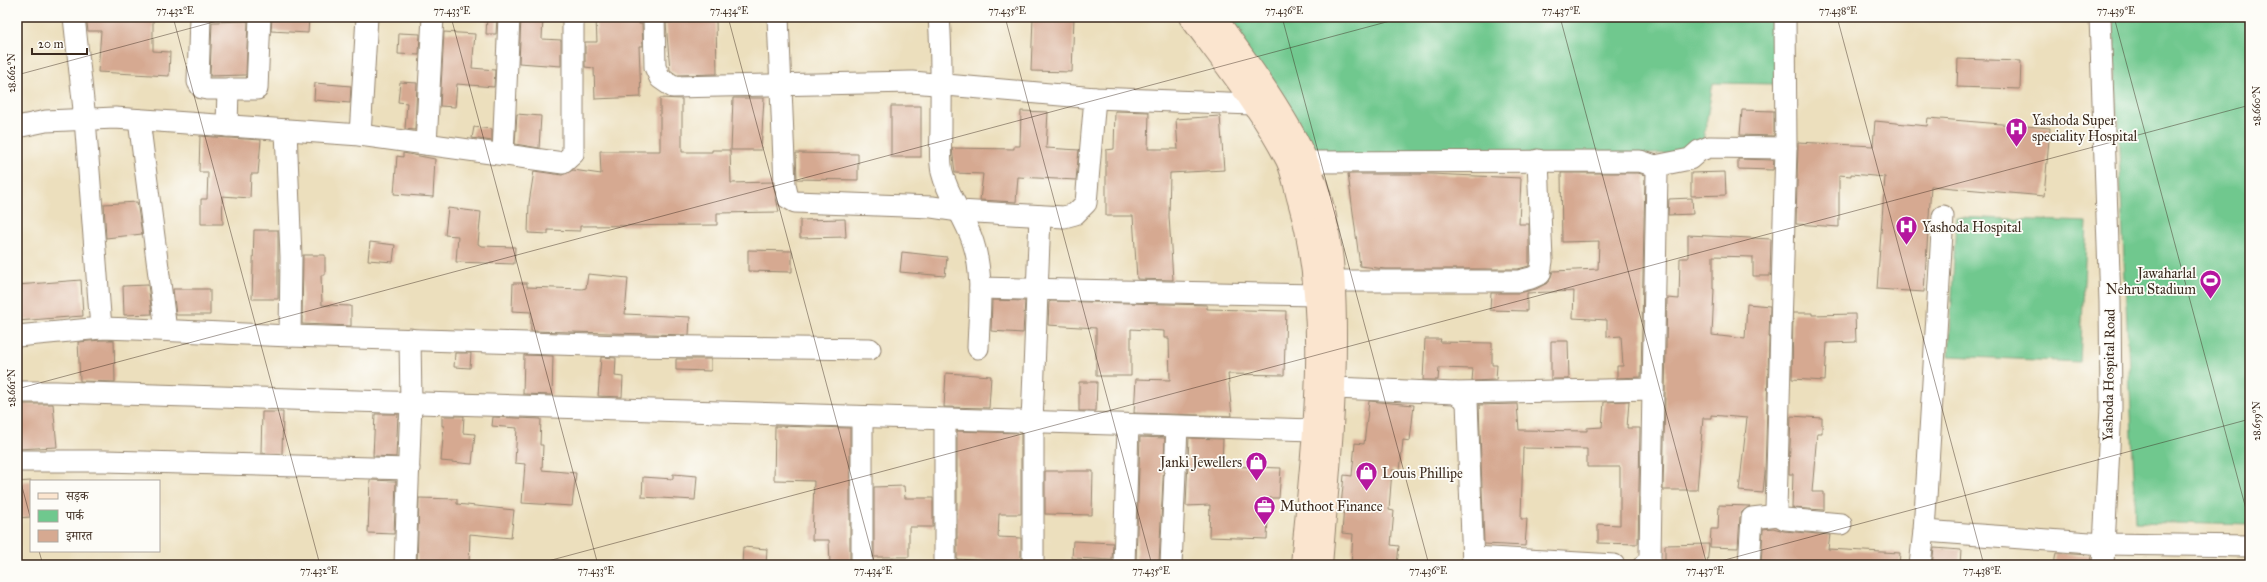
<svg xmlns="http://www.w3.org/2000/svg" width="2267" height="582" font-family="'IM FELL Great Primer','Noto Serif Devanagari',serif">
	<rect width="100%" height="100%" fill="#fdfcf7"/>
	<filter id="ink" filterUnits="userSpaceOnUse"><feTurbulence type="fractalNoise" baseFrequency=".025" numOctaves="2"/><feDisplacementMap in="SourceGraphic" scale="8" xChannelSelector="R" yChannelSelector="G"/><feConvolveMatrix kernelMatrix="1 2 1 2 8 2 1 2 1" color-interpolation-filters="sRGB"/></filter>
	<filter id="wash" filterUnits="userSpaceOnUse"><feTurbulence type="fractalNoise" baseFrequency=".012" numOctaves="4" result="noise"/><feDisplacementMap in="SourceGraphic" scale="16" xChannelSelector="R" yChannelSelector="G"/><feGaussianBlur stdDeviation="0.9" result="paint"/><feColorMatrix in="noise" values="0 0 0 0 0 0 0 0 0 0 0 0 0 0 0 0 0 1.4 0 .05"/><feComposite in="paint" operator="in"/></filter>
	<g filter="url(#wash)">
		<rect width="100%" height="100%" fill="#ecdfbd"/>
		<!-- green -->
		<g fill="#6fc88e" stroke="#557956">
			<polygon points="1222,17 1776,17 1776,84 1713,83 1703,141 1690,153 1316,162"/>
			<polygon points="2113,17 2250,17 2250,525 2136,522"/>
			<polygon points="1956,217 2087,222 2080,362 1949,356"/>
		</g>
		<g id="blocks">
			<!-- building -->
			<g fill="#d6a991">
				<polygon points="86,17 153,17 153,51 170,52 169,76 98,72 101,31 88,31"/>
				<polygon points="272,17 309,17 308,33 271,31"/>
				<polygon points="487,17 497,17 496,34 486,34"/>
				<polygon points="521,17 543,17 542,39 561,40 561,66 519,63"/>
				<polygon points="639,17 639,24 642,24 643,46 639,46 641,97 595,99 594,68 585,67 585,42 597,42 596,19"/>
				<polygon points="1033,17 1074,17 1072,72 1031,71"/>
				<polygon points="716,19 717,74 677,75 670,70 666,23"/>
				<polygon points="248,21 246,75 210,76 212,22"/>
				<polygon points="444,32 475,34 472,68 495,70 494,87 457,84 455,107 440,106"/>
				<polygon points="399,33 420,34 419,55 398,54"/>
				<polygon points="1958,59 2021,61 2020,89 1957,87"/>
				<polygon points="400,82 417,83 415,130 405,129 407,103 398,102"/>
				<polygon points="315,83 351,86 350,103 314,100"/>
				<polygon points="660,98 682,99 682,152 712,152 712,150 730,150 731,183 773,182 779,212 717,213 717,225 580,226 580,231 548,230 548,234 528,233 529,203 534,171 562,175 573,170 601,174 600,151 660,151"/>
				<polygon points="733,98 764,98 761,150 731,150"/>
				<rect x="891" y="106" width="30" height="51"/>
				<polygon points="1742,110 1774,111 1774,136 1740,135"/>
				<polygon points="1021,111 1048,112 1046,148 1079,150 1076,180 1018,177 1016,202 980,200 983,174 955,173 952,148 1014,149 1014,146 1020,146"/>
				<polygon points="1115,111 1149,112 1148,149 1178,149 1176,119 1220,116 1224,170 1170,173 1169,216 1173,280 1137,279 1133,216 1106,216 1106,150 1114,149"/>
				<polygon points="517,114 541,116 539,148 515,144"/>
				<polygon points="1928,118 2050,128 2044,196 1931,186 1924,292 1877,289 1885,177 1851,174 1851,176 1839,175 1839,227 1796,224 1798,142 1873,146 1875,121 1927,126"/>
				<polygon points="474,127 492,129 492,141 472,138"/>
				<polygon points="200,136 261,140 258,174 251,174 250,198 222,196 223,224 201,224 201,199 207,199 208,172 199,172"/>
				<polygon points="403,153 435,159 433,197 394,194 397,156 403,157"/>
				<polygon points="796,153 858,154 858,180 797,179"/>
				<polygon points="1738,159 1774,160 1773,170 1738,169"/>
				<polygon points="1725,172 1726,195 1691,196 1691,173"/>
				<polygon points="1561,173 1638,173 1645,175 1641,377 1617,378 1617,366 1623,366 1621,336 1607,337 1607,320 1573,318 1574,291 1527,293 1527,311 1490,310 1491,293 1519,293 1536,289 1549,282 1553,271 1598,269 1599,241 1562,242"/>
				<polygon points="1348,174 1431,174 1521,178 1519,224 1529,224 1529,266 1518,269 1385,269 1360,266"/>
				<polygon points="1692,198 1693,214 1668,215 1669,199"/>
				<polygon points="137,202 142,234 106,238 104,204"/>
				<polygon points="448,208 481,212 478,244 481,246 515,247 514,264 456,262 458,236 445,235"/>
				<polygon points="845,219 846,237 800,238 800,220"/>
				<polygon points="254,230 278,230 278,299 252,299"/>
				<polygon points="1688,235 1771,239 1770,276 1753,276 1753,257 1713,256 1713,289 1714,289 1712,335 1745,339 1747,304 1770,306 1765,472 1763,493 1739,491 1747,418 1711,415 1711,418 1703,418 1697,490 1663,490 1667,298 1679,299 1680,258 1688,258"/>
				<polygon points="370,242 395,245 393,262 368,260"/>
				<polygon points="748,250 792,251 792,272 748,271"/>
				<polygon points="902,252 947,257 945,276 900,272"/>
				<polygon points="303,255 325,255 325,275 321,275 322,305 351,306 351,326 302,324"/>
				<polygon points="588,274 628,278 625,314 690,317 689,335 531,331 531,312 512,311 513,283 527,283 527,287 582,289 586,288"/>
				<polygon points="81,280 83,316 17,321 17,285"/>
				<polygon points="148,285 152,314 124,315 123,286"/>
				<polygon points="173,289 210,289 210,315 176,315"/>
				<polygon points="992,300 1025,301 1023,333 991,331"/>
				<polygon points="1051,301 1207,305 1207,309 1286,311 1284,375 1228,374 1232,416 1134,413 1136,379 1170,380 1169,338 1164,338 1164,331 1131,329 1131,376 1096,376 1096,328 1048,325 1049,302"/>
				<polygon points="1793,313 1812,313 1812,315 1855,314 1856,342 1827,343 1825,381 1792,379"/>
				<polygon points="1425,339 1441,339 1440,342 1492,343 1492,365 1497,365 1496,380 1472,381 1473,369 1439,368 1438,380 1423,380"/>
				<polygon points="101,340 114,340 115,382 80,381 78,342"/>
				<polygon points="1551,341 1568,341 1569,379 1551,379"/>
				<polygon points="455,353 471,353 470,368 454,367"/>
				<polygon points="524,355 553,356 552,395 523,394"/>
				<polygon points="601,357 616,358 615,376 623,377 622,397 598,396"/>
				<polygon points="676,359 711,359 711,371 676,370"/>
				<polygon points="946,373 991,376 989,408 944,407"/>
				<polygon points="1079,382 1097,382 1096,411 1079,411"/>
				<polygon points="1369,401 1414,405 1410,441 1403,440 1400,471 1392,470 1389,510 1394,511 1391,545 1399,546 1397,565 1351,565 1353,534 1342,533 1344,506 1341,506 1344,475 1352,476 1355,443 1364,444"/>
				<polygon points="1629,401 1627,428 1640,428 1638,544 1598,543 1598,524 1620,525 1620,467 1587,467 1587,449 1523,448 1521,519 1527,519 1525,546 1484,544 1479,405 1517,404 1519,430 1587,431 1587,428 1602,427 1604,402"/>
				<polygon points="17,404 53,404 57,447 17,449"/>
				<polygon points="262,412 283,412 282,454 261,453"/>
				<polygon points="375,414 398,414 396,457 373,456"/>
				<polygon points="442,416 464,416 463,433 475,434 472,464 441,461 444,426 442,426"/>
				<polygon points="1791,416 1822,418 1822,433 1817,433 1812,492 1824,492 1824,510 1792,508 1793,474 1789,474"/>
				<polygon points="493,417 541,419 540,445 543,445 542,470 576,473 572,506 522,503 525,464 515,463 517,428 492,426"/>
				<polygon points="775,426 850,428 850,565 830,565 829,540 812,540 814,481 774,480"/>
				<polygon points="957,431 1021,433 1021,514 999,514 998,537 1021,538 1021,565 992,565 992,561 957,559"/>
				<polygon points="1140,437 1165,438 1159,564 1136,562"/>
				<polygon points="1189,438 1223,439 1222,466 1281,468 1279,498 1269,498 1267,539 1209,537 1210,505 1186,506"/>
				<polygon points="1045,471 1093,471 1092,515 1045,514"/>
				<polygon points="673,474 697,476 695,500 642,497 643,477 673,479"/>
				<polygon points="370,480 396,481 394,534 368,533"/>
				<polygon points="31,481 31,517 17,518 17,482"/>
				<polygon points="904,486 905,498 933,498 933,527 909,527 909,557 874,557 874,487"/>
				<polygon points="419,498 457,499 457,504 514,510 511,538 470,534 469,565 417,565"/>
				<polygon points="1719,505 1750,506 1742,512 1740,517 1738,548 1710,547 1711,529 1718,529"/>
				<polygon points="1773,528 1784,531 1830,535 1828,549 1900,553 1899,565 1761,564 1763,529"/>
				<polygon points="1073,541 1113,543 1112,560 1072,558"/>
				<polygon points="1709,544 1707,565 1665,564 1665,545"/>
				<polygon points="743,547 767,549 766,565 742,565"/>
				<polygon points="1934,548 1961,550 1960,565 1932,565"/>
				<polygon points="2056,553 2091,555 2090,565 2054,565"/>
			</g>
		</g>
	</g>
	<g filter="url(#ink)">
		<use href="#blocks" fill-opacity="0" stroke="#94846e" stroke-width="1"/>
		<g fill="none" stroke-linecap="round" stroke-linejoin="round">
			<defs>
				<g id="street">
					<polyline points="74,17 85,119 101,328"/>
					<polyline points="200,17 198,82 202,88 207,89 257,89 260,17"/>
					<polyline points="654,17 655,67 660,78 673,87 912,82 1095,98 1252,104 1265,95"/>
					<polyline points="778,17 785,185 788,198 795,202 932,207 959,211 1064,217 1075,214 1086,203 1095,98"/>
					<path d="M939,17C942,54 941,90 941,127C941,141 939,158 942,172C948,197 965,217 973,242C984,275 979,313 978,348"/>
					<polyline points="1785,17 1786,148 1776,509 1778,515 1785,519 1841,524"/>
					<polyline points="2100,17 2110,302 2111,408 2103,565"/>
					<polyline points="139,120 166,330"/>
					<polyline points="227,126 228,89"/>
					<polyline points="17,127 46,121 115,118 360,135 563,163 573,154 573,17"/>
					<polyline points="286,130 291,257 290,336"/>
					<polyline points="360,135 367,17"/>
					<polyline points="426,144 433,17"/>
					<polyline points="503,154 509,17"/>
					<polyline points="1307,162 1640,161 1655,166 1657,172 1650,555 1650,561 1644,565"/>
					<polyline points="1655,166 1690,159 1699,151 1709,147 1786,148"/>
					<polyline points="1335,281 1519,281 1531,278 1540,274 1542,261 1538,160"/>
					<polyline points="980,288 1316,295"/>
					<polyline points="17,336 101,328 134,329 290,336 624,346 870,349"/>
					<polyline points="1335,388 1455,393 1467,401 1473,565"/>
					<polyline points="17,392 56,392 1313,430"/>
					<polyline points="1455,393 1653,389"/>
					<polyline points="945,420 945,565"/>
					<polyline points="17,461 104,461 409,469"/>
					<polyline points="1924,531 2104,544 2250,546"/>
					<polyline points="1473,557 1614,565"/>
					<polyline points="405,565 411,403 410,339"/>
					<polyline points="862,565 862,417"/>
					<polyline points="1033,565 1033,428 1032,422 1040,216"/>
					<polyline points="1124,565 1128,425"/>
					<polyline points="1171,565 1177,427"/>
					<polyline points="1749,565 1752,518 1778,515"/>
					<polyline points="1920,565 1924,531 1943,216"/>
				</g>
				<g id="secondary">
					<path d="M1190,17C1224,63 1261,109 1287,160C1293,172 1295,188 1299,201C1332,316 1312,447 1302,565"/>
					<path d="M1215,17C1250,66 1293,122 1314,179C1333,231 1335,284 1335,339C1335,415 1327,490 1321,565"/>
				</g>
			</defs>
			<!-- street casing -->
			<use href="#street" stroke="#94846e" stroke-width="23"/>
			<!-- secondary casing -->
			<use href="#secondary" stroke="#94846e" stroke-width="24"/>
			<!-- street -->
			<use href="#street" stroke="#fff" stroke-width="21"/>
			<!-- secondary -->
			<use href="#secondary" stroke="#fbe5cf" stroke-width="22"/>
		</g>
	</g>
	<!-- ticks -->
	<path fill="none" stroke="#3b2a1e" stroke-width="1" stroke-opacity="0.45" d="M173,17L320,565M451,17L598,565M728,17L875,565M1005,17L1152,565M1282,17L1429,565M1560,17L1707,565M1837,17L1984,565M2114,17L2250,524M17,75L232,17M17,389L1405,17M17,468L31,520M39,551L43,565M533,565L2250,105M1706,565L2250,419"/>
	<!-- icons -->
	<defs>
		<symbol id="hospital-pin" viewBox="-11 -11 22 30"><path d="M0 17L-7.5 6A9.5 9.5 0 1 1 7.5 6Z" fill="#b5179e" stroke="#fdfcf7"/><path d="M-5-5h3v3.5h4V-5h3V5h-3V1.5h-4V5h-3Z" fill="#fff"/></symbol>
		<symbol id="stadium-pin" viewBox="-11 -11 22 30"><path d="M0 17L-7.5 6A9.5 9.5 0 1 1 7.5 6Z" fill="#b5179e" stroke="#fdfcf7"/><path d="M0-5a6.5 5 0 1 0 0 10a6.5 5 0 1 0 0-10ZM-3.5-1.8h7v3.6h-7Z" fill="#fff"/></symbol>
		<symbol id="shop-pin" viewBox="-11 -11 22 30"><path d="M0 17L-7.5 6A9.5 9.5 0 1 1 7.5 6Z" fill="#b5179e" stroke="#fdfcf7"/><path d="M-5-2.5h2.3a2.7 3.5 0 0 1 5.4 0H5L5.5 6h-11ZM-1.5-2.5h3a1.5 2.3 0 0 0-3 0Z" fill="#fff"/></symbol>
		<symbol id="office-pin" viewBox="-11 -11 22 30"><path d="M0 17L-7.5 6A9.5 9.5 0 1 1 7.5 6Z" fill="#b5179e" stroke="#fdfcf7"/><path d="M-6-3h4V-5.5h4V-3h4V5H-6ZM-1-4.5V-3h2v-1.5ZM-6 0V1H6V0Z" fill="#fff"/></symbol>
	</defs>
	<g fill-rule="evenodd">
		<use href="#hospital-pin" x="2004" y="116" width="25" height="34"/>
		<use href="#hospital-pin" x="1894" y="214" width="25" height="34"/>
		<use href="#stadium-pin" x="2198" y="268" width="25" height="34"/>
		<use href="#shop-pin" x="1244" y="450" width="25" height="34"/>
		<use href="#shop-pin" x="1354" y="460" width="25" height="34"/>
		<use href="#office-pin" x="1252" y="494" width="25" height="34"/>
	</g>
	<g text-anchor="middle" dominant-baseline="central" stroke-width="3.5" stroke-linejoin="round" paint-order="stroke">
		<!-- poi labels -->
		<g font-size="14" fill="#3b2a1e" stroke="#fdfcf7" text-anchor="start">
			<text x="2032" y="120">Yashoda Super<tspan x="2032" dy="16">speciality Hospital</tspan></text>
			<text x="1922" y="227">Yashoda Hospital</text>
			<text x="2196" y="273" text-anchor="end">Jawaharlal<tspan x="2196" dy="16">Nehru Stadium</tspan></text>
			<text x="1242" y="462" text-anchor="end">Janki Jewellers</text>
			<text x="1382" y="473">Louis Phillipe</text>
			<text x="1280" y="506">Muthoot Finance</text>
		</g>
		<!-- street labels -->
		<g font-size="14" fill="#3b2a1e" stroke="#fdfcf7">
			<text transform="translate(2109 375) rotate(-89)">Yashoda Hospital Road</text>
		</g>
	</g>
	<!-- margin -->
	<rect width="2267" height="582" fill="none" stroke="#fdfcf7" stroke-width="44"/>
	<!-- legend -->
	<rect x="30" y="480" width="130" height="72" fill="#fdfcf7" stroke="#afa8a0"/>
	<rect x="38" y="493" width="20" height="6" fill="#fbe5cf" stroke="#afa8a0"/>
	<text x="66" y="500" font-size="12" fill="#3b2a1e">सड़क</text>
	<rect x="38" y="510" width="20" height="12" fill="#6fc88e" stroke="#afa8a0"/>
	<text x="66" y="520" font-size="12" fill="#3b2a1e">पार्क</text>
	<rect x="38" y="530" width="20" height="12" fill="#d6a991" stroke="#afa8a0"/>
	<text x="66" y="540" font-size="12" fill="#3b2a1e">इमारत</text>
	<!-- scale -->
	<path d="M32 48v6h55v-6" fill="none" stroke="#3b2a1e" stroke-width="2"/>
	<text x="38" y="48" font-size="12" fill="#3b2a1e" stroke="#fdfcf7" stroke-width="3" paint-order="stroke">20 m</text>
	<rect x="22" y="22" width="2223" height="538" fill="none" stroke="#3b2a1e" stroke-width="1.5"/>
	<g font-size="10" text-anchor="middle" fill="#3b2a1e">
		<text x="175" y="14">77.432°E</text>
		<text x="452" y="14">77.433°E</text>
		<text x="729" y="14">77.434°E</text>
		<text x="1007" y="14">77.435°E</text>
		<text x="1284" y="14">77.436°E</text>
		<text x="1561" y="14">77.437°E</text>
		<text x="1838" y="14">77.438°E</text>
		<text x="2116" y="14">77.439°E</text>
		<text transform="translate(11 73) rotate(-90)" y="4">28.662°N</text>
		<text transform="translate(2256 106) rotate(-90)" y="4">28.660°N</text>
		<text transform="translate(11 388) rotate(-90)" y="4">28.661°N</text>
		<text transform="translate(2256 421) rotate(-90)" y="4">28.659°N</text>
		<text x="319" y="574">77.432°E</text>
		<text x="596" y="574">77.433°E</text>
		<text x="873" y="574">77.434°E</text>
		<text x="1151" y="574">77.435°E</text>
		<text x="1428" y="574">77.436°E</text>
		<text x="1705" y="574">77.437°E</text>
		<text x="1982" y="574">77.438°E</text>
	</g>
</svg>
